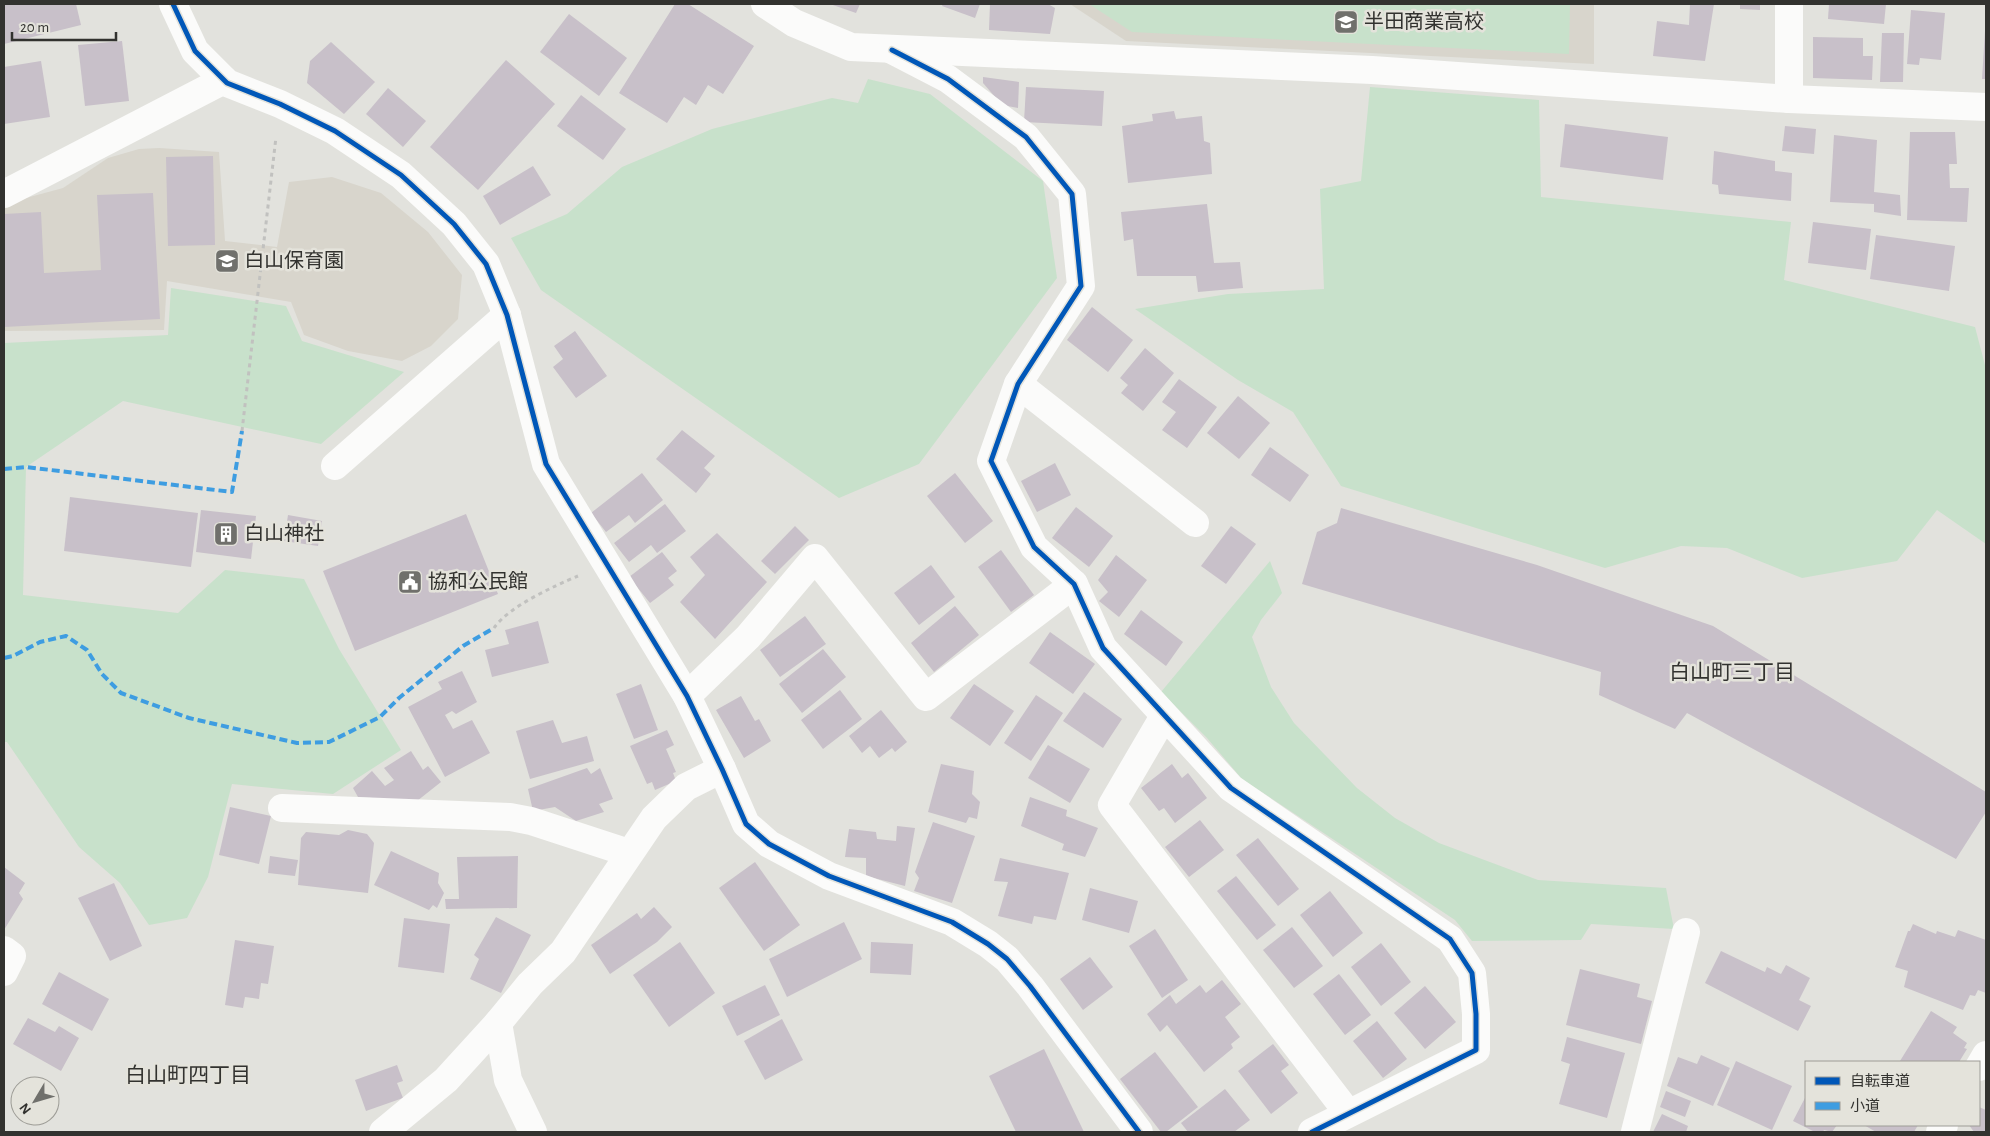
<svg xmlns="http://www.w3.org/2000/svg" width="1990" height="1136" font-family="'Alegreya Sans','Noto Sans JP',sans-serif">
	<rect width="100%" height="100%" fill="#e2e2dd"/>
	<!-- built -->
	<g fill="#d8d5cc">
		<polygon points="1070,4 1594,4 1594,64 1126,41"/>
		<polygon points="159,148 219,152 225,241 277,247 289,182 332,177 381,193 428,232 462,275 458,319 431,346 402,361 348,351 304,335 291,302 167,281 164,330 4,331 4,204 63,188 108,158 139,149"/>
	</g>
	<!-- green -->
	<g fill="#c8e1cb">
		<polygon points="1089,4 1570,4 1569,54 1132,32"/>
		<polygon points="868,79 930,94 1043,181 1057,278 919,464 839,498 541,290 511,238 567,214 622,167 712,129 832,98 858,103"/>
		<polygon points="1370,87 1539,100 1541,197 1791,222 1784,280 1975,327 1986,369 1986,544 1937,510 1897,561 1802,578 1727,548 1681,546 1605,568 1341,486 1293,412 1238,380 1135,309 1228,294 1324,289 1320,189 1361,181"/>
		<polygon points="171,288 286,306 302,341 404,372 321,444 123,401 26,467 23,595 178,613 225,570 304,579 339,649 401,750 333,794 232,784 208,877 187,918 149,925 120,883 79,847 7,742 4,742 4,343 168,335"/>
		<polygon points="1270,561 1282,593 1261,620 1252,637 1271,687 1294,723 1357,788 1395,818 1439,843 1538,880 1666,888 1674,929 1591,924 1581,940 1472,941 1455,920 1242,779 1207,738 1161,692"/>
	</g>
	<!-- building -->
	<g fill="#c8c0c9">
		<polygon points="4,4 76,4 81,25 4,44"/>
		<polygon points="675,4 688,4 754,46 723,94 708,85 696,105 684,97 667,123 619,93"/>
		<polygon points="830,4 860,4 856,13"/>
		<polygon points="943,4 980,4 975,18 942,6"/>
		<polygon points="990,4 1048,4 1055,8 1050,34 989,30"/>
		<polygon points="1690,4 1714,4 1705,61 1653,56 1657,21 1689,25"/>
		<polygon points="1740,4 1760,4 1760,10 1740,9"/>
		<polygon points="1829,4 1886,4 1884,24 1828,19"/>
		<polygon points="1911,10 1945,13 1941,60 1920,58 1919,65 1907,64"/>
		<polygon points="569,14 627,58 599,96 540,52"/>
		<polygon points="1985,31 1986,31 1986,79 1982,79"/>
		<polygon points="1882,33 1904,33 1903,82 1880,82"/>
		<polygon points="1813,37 1863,38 1863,56 1873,56 1872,80 1813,78"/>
		<polygon points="122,41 129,101 85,106 78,45"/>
		<polygon points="331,42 375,82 344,114 307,83 310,61"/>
		<polygon points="506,60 555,104 478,190 430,147"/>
		<polygon points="41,61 50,117 4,124 4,67"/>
		<polygon points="983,77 1019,82 1018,108 1002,105 983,83"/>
		<polygon points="1026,87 1104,91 1102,126 1024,122"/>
		<polygon points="388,88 426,121 403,147 366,114"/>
		<polygon points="581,95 626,129 603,160 557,126"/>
		<polygon points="1174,111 1176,119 1202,116 1204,141 1210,143 1212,174 1128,183 1122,126 1153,121 1152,114"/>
		<polygon points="1565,124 1668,137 1663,180 1560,167"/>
		<polygon points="1785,126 1816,129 1814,154 1782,151"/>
		<polygon points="1910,132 1955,132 1957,164 1949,164 1950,188 1969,188 1967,222 1907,220"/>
		<polygon points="1834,135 1877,140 1874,192 1900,195 1901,216 1874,212 1874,204 1830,202"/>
		<polygon points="1714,151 1775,161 1775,171 1792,173 1791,201 1719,194 1718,185 1712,184"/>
		<polygon points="213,156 215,245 168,246 166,157"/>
		<polygon points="533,166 551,195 500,225 483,196"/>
		<polygon points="153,193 160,319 4,327 4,214 41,212 44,273 101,270 97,195"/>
		<polygon points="1207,204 1214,263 1240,262 1243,288 1198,292 1196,276 1137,276 1133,239 1124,241 1121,212"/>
		<polygon points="1813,222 1871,229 1866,270 1808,263"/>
		<polygon points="1876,235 1955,246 1949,291 1870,279"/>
		<polygon points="1092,307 1133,340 1108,372 1067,340"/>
		<polygon points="575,331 607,376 576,398 553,367 563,359 554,346"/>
		<polygon points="1145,348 1174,373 1143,411 1121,393 1128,385 1120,378"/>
		<polygon points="1179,379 1217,407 1187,448 1162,430 1176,412 1162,402"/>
		<polygon points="1238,396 1270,423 1239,459 1207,433"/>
		<polygon points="682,430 715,456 704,468 711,474 696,493 656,459"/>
		<polygon points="1270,447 1309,475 1290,502 1251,475"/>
		<polygon points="1055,463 1071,495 1037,512 1021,481"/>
		<polygon points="642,473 663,500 635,523 629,515 606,532 591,513"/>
		<polygon points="955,473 993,521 965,543 927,496"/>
		<polygon points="70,497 198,513 191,567 64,551"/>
		<polygon points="665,504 686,531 657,553 651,545 629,562 614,543"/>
		<polygon points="1076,507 1113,536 1089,567 1052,538"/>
		<polygon points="1341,508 1537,565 1713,626 1986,792 1986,812 1956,859 1687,713 1675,729 1599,695 1601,672 1302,584 1317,532 1337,523"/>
		<polygon points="201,510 256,516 251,559 196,552"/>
		<polygon points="466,514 498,594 355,651 323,571"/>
		<polygon points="288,515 322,521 318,546 284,541"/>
		<polygon points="795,526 809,540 775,574 761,561"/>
		<polygon points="1231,526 1256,544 1226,584 1201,566"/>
		<polygon points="717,533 767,582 715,639 680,602 705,575 690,557"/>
		<polygon points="1001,550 1034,595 1011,612 978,567"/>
		<polygon points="662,552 677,571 668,578 674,585 650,603 629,577"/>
		<polygon points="1116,555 1147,580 1119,617 1099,601 1108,592 1098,580"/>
		<polygon points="931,565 955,597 919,625 894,593"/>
		<polygon points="955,606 979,635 934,672 911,643"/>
		<polygon points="1141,610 1183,642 1166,666 1124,634"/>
		<polygon points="805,616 826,644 780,677 760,650"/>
		<polygon points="538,621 549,663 492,677 485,650 509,644 505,630"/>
		<polygon points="1050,632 1095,664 1073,694 1029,663"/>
		<polygon points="823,649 846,677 802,713 779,684"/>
		<polygon points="462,671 477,702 456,714 452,711 445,715 453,729 472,720 490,753 445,777 408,707 442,689 438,682"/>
		<polygon points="641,684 658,730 634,739 616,694"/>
		<polygon points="974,684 1014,711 990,746 950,718"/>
		<polygon points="840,690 862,719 823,749 801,720"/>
		<polygon points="1084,692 1122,719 1103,748 1063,721"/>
		<polygon points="1036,695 1063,713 1031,761 1004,743"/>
		<polygon points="741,696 755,721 759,719 771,741 744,758 716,710"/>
		<polygon points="881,710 907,742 895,752 892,748 879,758 870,746 862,753 849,736"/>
		<polygon points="553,720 562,743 587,736 594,761 530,779 516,731"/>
		<polygon points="667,730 674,745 666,749 676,772 673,773 676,781 655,790 652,782 647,784 630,746"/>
		<polygon points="1048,745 1090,769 1070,803 1028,778"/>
		<polygon points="411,751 423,770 428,766 441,782 417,801 358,797 353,788 372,771 385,786 394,780 384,768"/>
		<polygon points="941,764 974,771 972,794 980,802 977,819 969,817 966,823 928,812"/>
		<polygon points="1172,764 1182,778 1188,773 1207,798 1175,823 1164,808 1159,811 1141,788"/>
		<polygon points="587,768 591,774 600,768 613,799 599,804 604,812 576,821 555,807 533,811 528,789"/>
		<polygon points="1030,797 1067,810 1066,816 1098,828 1085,857 1062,850 1064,844 1021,826"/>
		<polygon points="230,807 271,816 259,864 219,855"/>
		<polygon points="1200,820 1224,850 1189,877 1165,847"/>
		<polygon points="933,822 975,836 952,903 914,891 919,878 915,872"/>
		<polygon points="897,826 915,828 905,886 866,876 866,858 845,857 849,829 876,832 877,839 896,841"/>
		<polygon points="348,830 367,834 374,843 368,893 298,885 301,838 306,832 339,835"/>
		<polygon points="1258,838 1299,889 1278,906 1236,855"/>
		<polygon points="391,851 439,873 438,883 444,893 437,908 433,905 429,910 374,885"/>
		<polygon points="270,856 298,860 295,876 268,873"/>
		<polygon points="518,856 517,908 446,909 445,899 459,899 457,857"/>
		<polygon points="1000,858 1069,873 1056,920 1034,916 1032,924 998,916 1008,882 994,881"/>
		<polygon points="755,862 800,925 764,951 719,888"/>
		<polygon points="4,867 25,883 19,893 23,899 4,930"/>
		<polygon points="1236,876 1276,925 1257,940 1217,891"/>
		<polygon points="114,883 142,946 110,961 78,898"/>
		<polygon points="1090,888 1138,901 1129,933 1082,920"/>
		<polygon points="1330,891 1363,933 1333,957 1300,915"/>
		<polygon points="654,907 672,927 657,942 610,974 591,945 637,913 641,919"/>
		<polygon points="496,917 531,935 501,993 470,979 479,959 474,955"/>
		<polygon points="404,918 450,924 444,973 398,967"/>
		<polygon points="844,922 862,959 787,997 769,959"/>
		<polygon points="1913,924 1936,934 1937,931 1955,937 1958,930 1986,940 1986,993 1978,990 1975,996 1970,995 1963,1010 1904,987 1908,971 1895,967 1908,931 1910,931"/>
		<polygon points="1292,927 1323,966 1294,988 1263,950"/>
		<polygon points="1155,929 1188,980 1162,998 1129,946"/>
		<polygon points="235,940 274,946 268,984 261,983 259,999 245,997 243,1008 225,1005"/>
		<polygon points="680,942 715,993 669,1027 633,975"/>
		<polygon points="871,942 913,944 911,975 870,973"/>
		<polygon points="1381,943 1411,982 1381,1006 1351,967"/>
		<polygon points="1721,951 1765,972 1767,967 1781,974 1786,965 1810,978 1799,1000 1811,1006 1798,1031 1705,983"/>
		<polygon points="1090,957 1113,987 1083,1010 1060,979"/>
		<polygon points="1580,969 1640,984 1637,997 1652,1001 1641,1044 1566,1025"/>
		<polygon points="59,972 109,999 92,1031 42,1004"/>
		<polygon points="1339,974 1371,1015 1345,1035 1313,994"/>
		<polygon points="1222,980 1241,1004 1225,1017 1240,1037 1231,1044 1233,1048 1204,1072 1167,1025 1160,1032 1147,1014 1170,995 1176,1004 1200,985 1206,993"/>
		<polygon points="765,985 780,1015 737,1036 722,1006"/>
		<polygon points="1425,986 1456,1022 1425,1049 1394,1013"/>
		<polygon points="1931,1011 1957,1027 1953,1033 1967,1043 1964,1048 1967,1049 1959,1062 1900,1061"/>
		<polygon points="28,1018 55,1032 59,1026 79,1038 61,1071 13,1044"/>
		<polygon points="782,1019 803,1060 765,1080 744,1041"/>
		<polygon points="1377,1021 1407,1059 1383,1078 1353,1041"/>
		<polygon points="1567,1037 1625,1053 1607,1118 1559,1104 1570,1064 1561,1061"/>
		<polygon points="1273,1044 1289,1065 1281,1071 1298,1093 1271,1114 1238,1071"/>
		<polygon points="1044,1049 1084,1132 1016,1132 989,1076"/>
		<polygon points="1155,1052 1198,1107 1166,1132 1161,1132 1120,1079"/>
		<polygon points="1701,1055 1730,1068 1713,1106 1667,1086 1678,1057 1697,1064"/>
		<polygon points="1736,1061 1792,1086 1772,1130 1717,1105"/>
		<polygon points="397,1065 403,1081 397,1083 403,1098 366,1111 355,1080"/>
		<polygon points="1225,1089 1250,1120 1234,1132 1188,1132 1181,1123"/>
		<polygon points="1666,1091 1691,1101 1685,1117 1660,1107"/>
		<polygon points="1806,1096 1806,1125 1837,1125 1832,1132 1824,1130 1823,1132 1815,1132 1793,1121"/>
		<polygon points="1979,1107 1986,1110 1986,1132 1974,1132 1969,1125 1979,1125"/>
		<polygon points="1662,1114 1688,1126 1686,1132 1653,1132"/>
		<polygon points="1864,1125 1918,1125 1914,1132 1876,1132"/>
	</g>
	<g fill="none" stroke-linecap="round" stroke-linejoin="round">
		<!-- path -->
		<g stroke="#c1c1bf" stroke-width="3" stroke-dasharray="4 4" stroke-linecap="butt">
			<polyline points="242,431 276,137"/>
			<path d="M494,628C508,607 554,586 578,576"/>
		</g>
		<!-- minor -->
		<g stroke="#fbfbfa" stroke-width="28">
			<polyline points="173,4 195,51 227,83 280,104 335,131 401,175 454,224 486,264 507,315 546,464 687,696 722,769 746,824 769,844 829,876 952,922 988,944 1007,959 1030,986 1139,1132"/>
			<polyline points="765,4 794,23 851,47 1372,70 1789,99 1986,107"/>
			<polyline points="1789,4 1789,99"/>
			<polyline points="892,50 948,79 1026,137 1072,194 1081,286 1018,384 991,461 1034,547 1074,584 1103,648 1231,788 1450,939 1472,973 1476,1014 1476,1050 1312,1132"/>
			<polyline points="4,194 224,80"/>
			<polyline points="1018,384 1195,523"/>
			<polyline points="335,466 507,315"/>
			<polyline points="687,696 748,637 815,558 926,697 1074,584"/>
			<polyline points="1164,716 1112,805 1348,1113"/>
			<polyline points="282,808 510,817 531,821 629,853"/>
			<polyline points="4,950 12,956 4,972"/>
			<polyline points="498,1023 508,1080 533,1132"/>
			<polyline points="1979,1067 1986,1055"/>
			<polyline points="383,1132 446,1080 498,1023 530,984 563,952 654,818 686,787 722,769"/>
			<polyline points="1635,1132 1686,932"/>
			<polyline points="1940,1132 1944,1125"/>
		</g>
		<!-- quiet -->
		<g stroke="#3e9de1" stroke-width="4" stroke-dasharray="8 4" stroke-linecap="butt">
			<polyline points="4,469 26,467 232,492 242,431"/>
			<polyline points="4,658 13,656 40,642 66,636 87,650 102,674 121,693 189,718 297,743 329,742 380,717 399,698 463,646 494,628"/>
		</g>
		<defs>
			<g id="cycleway">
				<polyline points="173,4 195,51 227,83 280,104 335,131 401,175 454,224 486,264 507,315 546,464 687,696 722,769 746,824 769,844 829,876 952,922 988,944 1007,959 1030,986 1139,1132"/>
				<polyline points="892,50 948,79 1026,137 1072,194 1081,286 1018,384 991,461 1034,547 1074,584 1103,648 1231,788 1450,939 1472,973 1476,1014 1476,1050 1312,1132"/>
			</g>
		</defs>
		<!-- cycleway casing -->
		<use href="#cycleway" stroke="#e4e3db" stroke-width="8"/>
		<!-- cycleway -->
		<use href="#cycleway" stroke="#0057b8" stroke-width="5"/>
	</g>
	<!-- icons -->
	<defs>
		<symbol id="school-square" viewBox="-11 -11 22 22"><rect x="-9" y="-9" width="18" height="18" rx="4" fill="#70706c" stroke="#e4e3db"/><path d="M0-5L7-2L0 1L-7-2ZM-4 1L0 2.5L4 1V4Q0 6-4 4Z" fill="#fff"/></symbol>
		<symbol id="building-square" viewBox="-11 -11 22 22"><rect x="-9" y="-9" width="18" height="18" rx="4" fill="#70706c" stroke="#e4e3db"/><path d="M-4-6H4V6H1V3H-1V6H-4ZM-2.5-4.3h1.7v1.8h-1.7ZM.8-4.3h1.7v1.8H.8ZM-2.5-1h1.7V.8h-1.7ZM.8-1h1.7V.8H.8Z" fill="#fff"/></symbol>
		<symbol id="civic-square" viewBox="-11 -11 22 22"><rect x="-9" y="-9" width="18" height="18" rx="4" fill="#70706c" stroke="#e4e3db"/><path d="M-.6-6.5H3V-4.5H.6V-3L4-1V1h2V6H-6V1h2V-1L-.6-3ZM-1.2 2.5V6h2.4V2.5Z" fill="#fff"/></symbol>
	</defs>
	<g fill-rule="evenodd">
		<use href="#school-square" x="1332" y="8" width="28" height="28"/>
		<use href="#school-square" x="213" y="247" width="28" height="28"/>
		<use href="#building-square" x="212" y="520" width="28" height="28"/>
		<use href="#civic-square" x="396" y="568" width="28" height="28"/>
	</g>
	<g text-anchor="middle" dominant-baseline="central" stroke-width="5" stroke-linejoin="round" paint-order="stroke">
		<!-- poi labels -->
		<g font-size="20" fill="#32322f" stroke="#e4e3db" text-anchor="start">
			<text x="1364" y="22">半田商業高校</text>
			<text x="244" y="261">白山保育園</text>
			<text x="244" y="534">白山神社</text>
			<text x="428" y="582">協和公民館</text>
		</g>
		<!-- neighbourhood labels -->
		<g font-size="21" fill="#32322f" stroke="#e4e3db">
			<text x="1732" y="672">白山町三丁目</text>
			<text x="188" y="1075">白山町四丁目</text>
		</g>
	</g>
	<!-- border -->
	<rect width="1990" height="1136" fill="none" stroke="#32322f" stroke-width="10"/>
	<!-- legend -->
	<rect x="1805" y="1061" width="175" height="65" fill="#e4e3db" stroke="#9d9c96"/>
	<rect x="1815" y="1077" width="25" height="8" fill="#0057b8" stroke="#9d9c96"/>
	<text x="1850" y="1086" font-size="15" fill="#32322f">自転車道</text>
	<rect x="1815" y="1102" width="25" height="8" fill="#3e9de1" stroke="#9d9c96"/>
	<text x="1850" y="1111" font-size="15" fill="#32322f">小道</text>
	<!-- north arrow -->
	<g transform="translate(35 1101) rotate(232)"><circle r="24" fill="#e4e3db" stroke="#9d9c96"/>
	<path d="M0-4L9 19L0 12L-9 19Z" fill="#70706c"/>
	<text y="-8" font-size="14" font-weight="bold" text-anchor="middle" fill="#32322f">N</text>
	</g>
	<!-- scale -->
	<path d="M12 32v8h104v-8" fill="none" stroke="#32322f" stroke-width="2.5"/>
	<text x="20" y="32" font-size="15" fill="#32322f" stroke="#e4e3db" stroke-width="4" paint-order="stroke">20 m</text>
</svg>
